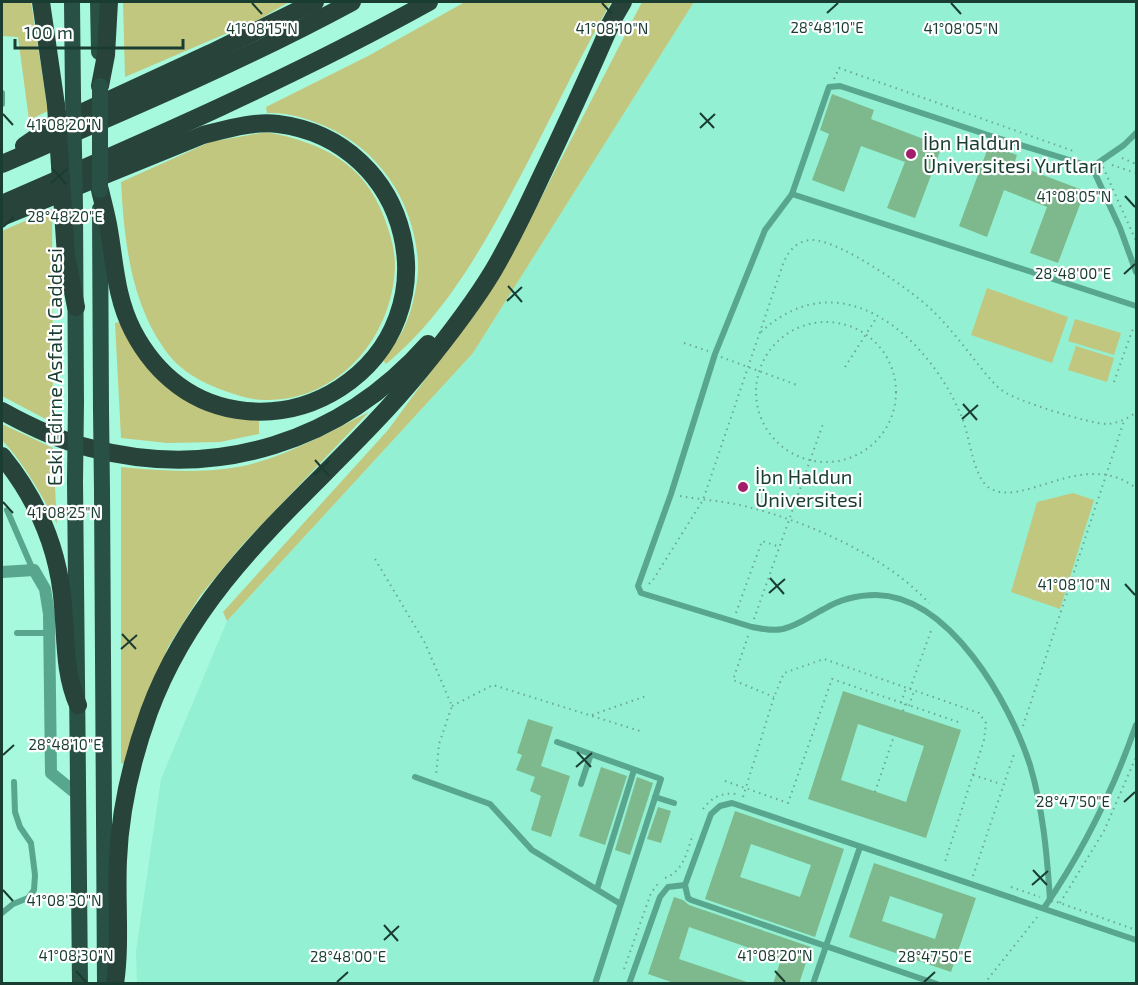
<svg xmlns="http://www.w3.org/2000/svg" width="1138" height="985" font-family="'Exo 2',sans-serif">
	<rect width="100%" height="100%" fill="#a7f9de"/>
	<!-- built -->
	<polygon fill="#93f0d2" points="694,2 1136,2 1136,983 137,984 136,951 161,779 227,621 473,353"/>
	<!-- green -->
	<g fill="#c2c77f">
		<polygon points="2,2 31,2 48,111 29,120 18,37 2,36"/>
		<polygon points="123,2 289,2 260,19 125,77"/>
		<path d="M465,2H611C576,64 546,129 512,192C478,255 442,318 386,364L383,360C390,350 398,340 403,330C412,313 419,281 418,262C414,202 380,150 325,126C306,118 287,112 267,113L266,107L368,56Z"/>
		<polygon points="642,2 694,2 473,353 227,621 223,612 388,430 490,291 524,231"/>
		<path d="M266,132C321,142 364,163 384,217C390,233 395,249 395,266C393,337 338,402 264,400C250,400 237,395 225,391C200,382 177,369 163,347C130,299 124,238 121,182L210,142Z"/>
		<polygon points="52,209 53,423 2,396 2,231"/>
		<polygon points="987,288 1068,317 1052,363 971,335"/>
		<polygon points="1075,319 1121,333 1114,355 1068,341"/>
		<polygon points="119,322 140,357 167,385 259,419 259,434 220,442 167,443 121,438 115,323"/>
		<polygon points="1076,346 1114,358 1107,382 1068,370"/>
		<path d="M369,412L243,544L200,596L168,647L125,764L121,763V467C155,470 189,473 223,469C274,464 323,435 369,412Z"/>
		<path d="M2,424L53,448L57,524C41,494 25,465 2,440Z"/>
		<polygon points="1073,493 1094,500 1060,609 1011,592 1037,502"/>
	</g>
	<!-- building -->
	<g fill="#7db98c" fill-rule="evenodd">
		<polygon points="832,94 874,110 871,119 942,146 915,218 887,208 905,162 861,146 844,192 812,180 829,134 820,130"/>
		<polygon points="989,145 1017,155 1014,164 1085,191 1058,263 1030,253 1047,207 1004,190 987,237 959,226"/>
		<path d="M843,691L961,730L926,838L808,799ZM858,724L924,746L906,802L841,780Z"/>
		<polygon points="528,719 553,727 541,766 570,776 551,837 531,830 541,796 530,791 535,777 516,770 522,755 517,753"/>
		<polygon points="601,767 627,776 605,845 579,836"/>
		<polygon points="637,777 653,783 630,855 615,850"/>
		<polygon points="658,807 671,811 661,843 647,839"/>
		<path d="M735,811L844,849L815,937L705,899ZM751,844L811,865L800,897L740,877Z"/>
		<path d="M874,863L976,898L951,972L849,937ZM890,896L943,914L935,939L882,921Z"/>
		<polygon points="674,897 683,900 689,905 811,947 799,984 773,984 781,959 689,927 679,959 747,982 747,984 677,984 648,974"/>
	</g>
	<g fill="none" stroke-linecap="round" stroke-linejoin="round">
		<!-- path -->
		<g stroke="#6aa894" stroke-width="2" stroke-dasharray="1.5 4.5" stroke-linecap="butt">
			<polyline points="834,79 839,68 1076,152"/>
			<polyline points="1122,158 1136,164"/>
			<polyline points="1112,165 1136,173"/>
			<polyline points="1103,167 1136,241"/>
			<circle cx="826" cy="392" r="70"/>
			<path d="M761,332C841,258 928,337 961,415C970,435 972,474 988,487C1022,511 1082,447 1136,488"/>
			<polyline points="684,343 708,351"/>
			<polyline points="721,357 797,385"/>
			<polyline points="845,367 877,317"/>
			<polyline points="1114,382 1132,331 1136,326"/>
			<path d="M680,496C702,500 726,501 748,507C808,522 886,556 929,603"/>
			<polyline points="375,559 425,643 452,706 439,744 436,776"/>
			<path d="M649,584L653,580L703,500L783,264C788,251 797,240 813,240C841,241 913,291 934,312C951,329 966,349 981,368C988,376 994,385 1003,391C1016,401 1091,424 1107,424C1118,423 1128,419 1136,412"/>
			<polyline points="736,613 762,541 780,547"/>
			<polyline points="754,619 824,421"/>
			<polyline points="748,636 733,680 774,697"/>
			<polyline points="910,689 932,628"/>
			<polyline points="901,703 906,688"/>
			<polyline points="452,706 493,685 640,731"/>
			<polyline points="909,706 914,691"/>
			<polyline points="903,711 905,704"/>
			<polyline points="592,715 646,696"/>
			<polyline points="1023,726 1124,421"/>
			<polyline points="973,775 1001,784"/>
			<polyline points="725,781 788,803 832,679 961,723"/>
			<polyline points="875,792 894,736"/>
			<polyline points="743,797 774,697 784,673 824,659 979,713 986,723 984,740 944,865"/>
			<path d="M703,809C711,798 722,792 736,794"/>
			<polyline points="973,876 1015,751"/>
			<path d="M665,878C684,871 687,851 693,834"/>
			<polyline points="1011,887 1040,897"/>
			<polyline points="1057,902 1136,930"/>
			<polyline points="1060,903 1104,831 1136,757"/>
			<polyline points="624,969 651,893 660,881"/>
			<polyline points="984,984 1038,916"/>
		</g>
		<!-- service -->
		<g stroke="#59a68e" stroke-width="6">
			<polyline points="2,93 2,104"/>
			<polyline points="1136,133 1124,145 1092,167 1120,228 1136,272"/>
			<polyline points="792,194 1136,306"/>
			<polyline points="7,510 33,570"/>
			<polyline points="17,633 49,633"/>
			<polyline points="557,742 661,779 595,984"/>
			<polyline points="415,777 490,804 532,850 619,903"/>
			<polyline points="581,784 591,754"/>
			<polyline points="655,797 674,803"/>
			<polyline points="685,885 688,898 691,900 937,984"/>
			<polyline points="597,889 634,770"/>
			<path d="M1050,900C1047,854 1043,809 1030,765C1010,703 950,596 876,595C858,595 839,600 824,609C810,616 799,625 783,629C772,631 762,629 752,627L641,593L638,586L671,494L715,354L765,230L792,194L829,87L840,86L991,136L1092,167"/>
			<path d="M1044,908C1083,851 1113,791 1136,725"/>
			<polyline points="2,913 13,904 28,898 34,890 35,875 31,843 20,827 15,812 14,782"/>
			<polyline points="629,984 660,897 668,887 685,885 711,814 720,806 732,803 1136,940"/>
			<polyline points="813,984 860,847"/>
		</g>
		<!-- minor -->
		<polyline stroke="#59a68e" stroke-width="12" points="2,572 34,570 45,589 49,614 51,773 78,795"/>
		<!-- trunk -->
		<g stroke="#285044" stroke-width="16">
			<polyline points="72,2 73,95"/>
			<polyline points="98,2 99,52"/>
			<polyline points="75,208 76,403"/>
			<polyline points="100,209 101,409"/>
			<polyline points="75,481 80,984"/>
			<polyline points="102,491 105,984"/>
		</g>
		<!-- motorway -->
		<g stroke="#27433a" stroke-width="18">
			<polyline points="41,2 56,105"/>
			<polyline points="609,26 623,2"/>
			<polyline points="100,86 106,55 109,2"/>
			<polyline points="24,146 53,126 211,53 315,2"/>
			<path d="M2,164C120,113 239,63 352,2"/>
			<path d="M2,204C147,141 290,79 429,2"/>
			<polyline points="63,211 66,256 76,307"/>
			<path d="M2,217L203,135C227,129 253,121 278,124C412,141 454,314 340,388C312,406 279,414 246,411C194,406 156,375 133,331C116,298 115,265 109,230C107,217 103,203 100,190"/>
			<path d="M2,411C29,426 59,440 90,448C217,481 341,442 428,344"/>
			<path d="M2,456C37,499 59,550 63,606C66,640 64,673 78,705"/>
			<path d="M115,984C121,943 116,901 118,860C120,810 132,759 149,712C203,565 326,486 420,371C446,339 472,306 493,271C510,242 525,211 539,181C565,127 590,72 614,17"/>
		</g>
		<!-- trunk-bridge -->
		<g stroke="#285044" stroke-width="16">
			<polyline points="100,86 100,190"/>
			<polyline points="73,95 75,208"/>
			<polyline points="101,409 102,491"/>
			<polyline points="75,481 76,403"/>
		</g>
		<!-- motorway-bridge -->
		<polyline stroke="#27433a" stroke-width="18" points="56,105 63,211"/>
	</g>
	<!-- ticks -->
	<path fill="none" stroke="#1a3d32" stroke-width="2" d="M252,3L262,14M602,3L612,14M951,3L961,14M827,13L838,3M700,113L714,128M3,114L13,125M700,128L715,114M52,168L66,184M51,183L67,169M1125,196L1135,207M3,227L14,217M1124,274L1135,264M508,286L522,302M507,301L522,287M963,404L977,420M962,419L978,405M315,460L329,476M314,475L329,461M3,502L13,513M770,578L784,594M1125,584L1135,595M769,593L785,579M122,634L136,649M121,649L137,635M577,752L591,767M3,755L14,745M576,767L592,753M1124,802L1135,792M1033,870L1047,885M1032,885L1048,871M3,890L13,901M384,925L398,941M384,940L399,926M76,971L86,982M775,971L785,982M337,982L348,972M924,982L935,972"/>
	<!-- markers -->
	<g fill="#a31e6a" stroke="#fff" stroke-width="2">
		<circle cx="911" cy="154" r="6"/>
		<circle cx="743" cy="487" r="6"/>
	</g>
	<g text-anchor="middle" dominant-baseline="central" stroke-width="4.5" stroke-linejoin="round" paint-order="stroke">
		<!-- poi labels -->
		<g font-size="20" fill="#1a3d32" stroke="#fff" text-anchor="start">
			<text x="923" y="142">İbn Haldun<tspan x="923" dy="23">Üniversitesi Yurtları</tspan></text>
			<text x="755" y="476">İbn Haldun<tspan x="755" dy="23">Üniversitesi</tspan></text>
		</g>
		<!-- street labels -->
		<g font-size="20" fill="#1a3d32" stroke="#fff">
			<text transform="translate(54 367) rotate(-90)">Eski Edirne Asfaltı Caddesi</text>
		</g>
	</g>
	<g font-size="15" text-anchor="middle" fill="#1a3d32" stroke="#fff" stroke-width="4.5" stroke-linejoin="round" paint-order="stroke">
		<text x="827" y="33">28°48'10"E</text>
		<text x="961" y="34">41°08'05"N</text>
		<text x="262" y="34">41°08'15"N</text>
		<text x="612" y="34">41°08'10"N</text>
		<text x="64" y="130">41°08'20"N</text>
		<text x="1074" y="202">41°08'05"N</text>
		<text x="65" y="222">28°48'20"E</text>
		<text x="1073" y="279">28°48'00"E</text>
		<text x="64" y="518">41°08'25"N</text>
		<text x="1074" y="590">41°08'10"N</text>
		<text x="65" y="750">28°48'10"E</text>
		<text x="1073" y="807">28°47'50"E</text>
		<text x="64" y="906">41°08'30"N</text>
		<text x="76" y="961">41°08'30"N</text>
		<text x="775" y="961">41°08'20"N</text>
		<text x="348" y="962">28°48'00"E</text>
		<text x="935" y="962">28°47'50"E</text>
	</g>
	<!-- border -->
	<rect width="1138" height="985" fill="none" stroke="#1a3d32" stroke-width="6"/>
	<!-- scale -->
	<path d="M15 39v9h168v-9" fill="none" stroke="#1a3d32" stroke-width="3"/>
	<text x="24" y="39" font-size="18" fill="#1a3d32" stroke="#ffffff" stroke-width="4.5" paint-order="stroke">100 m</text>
</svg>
